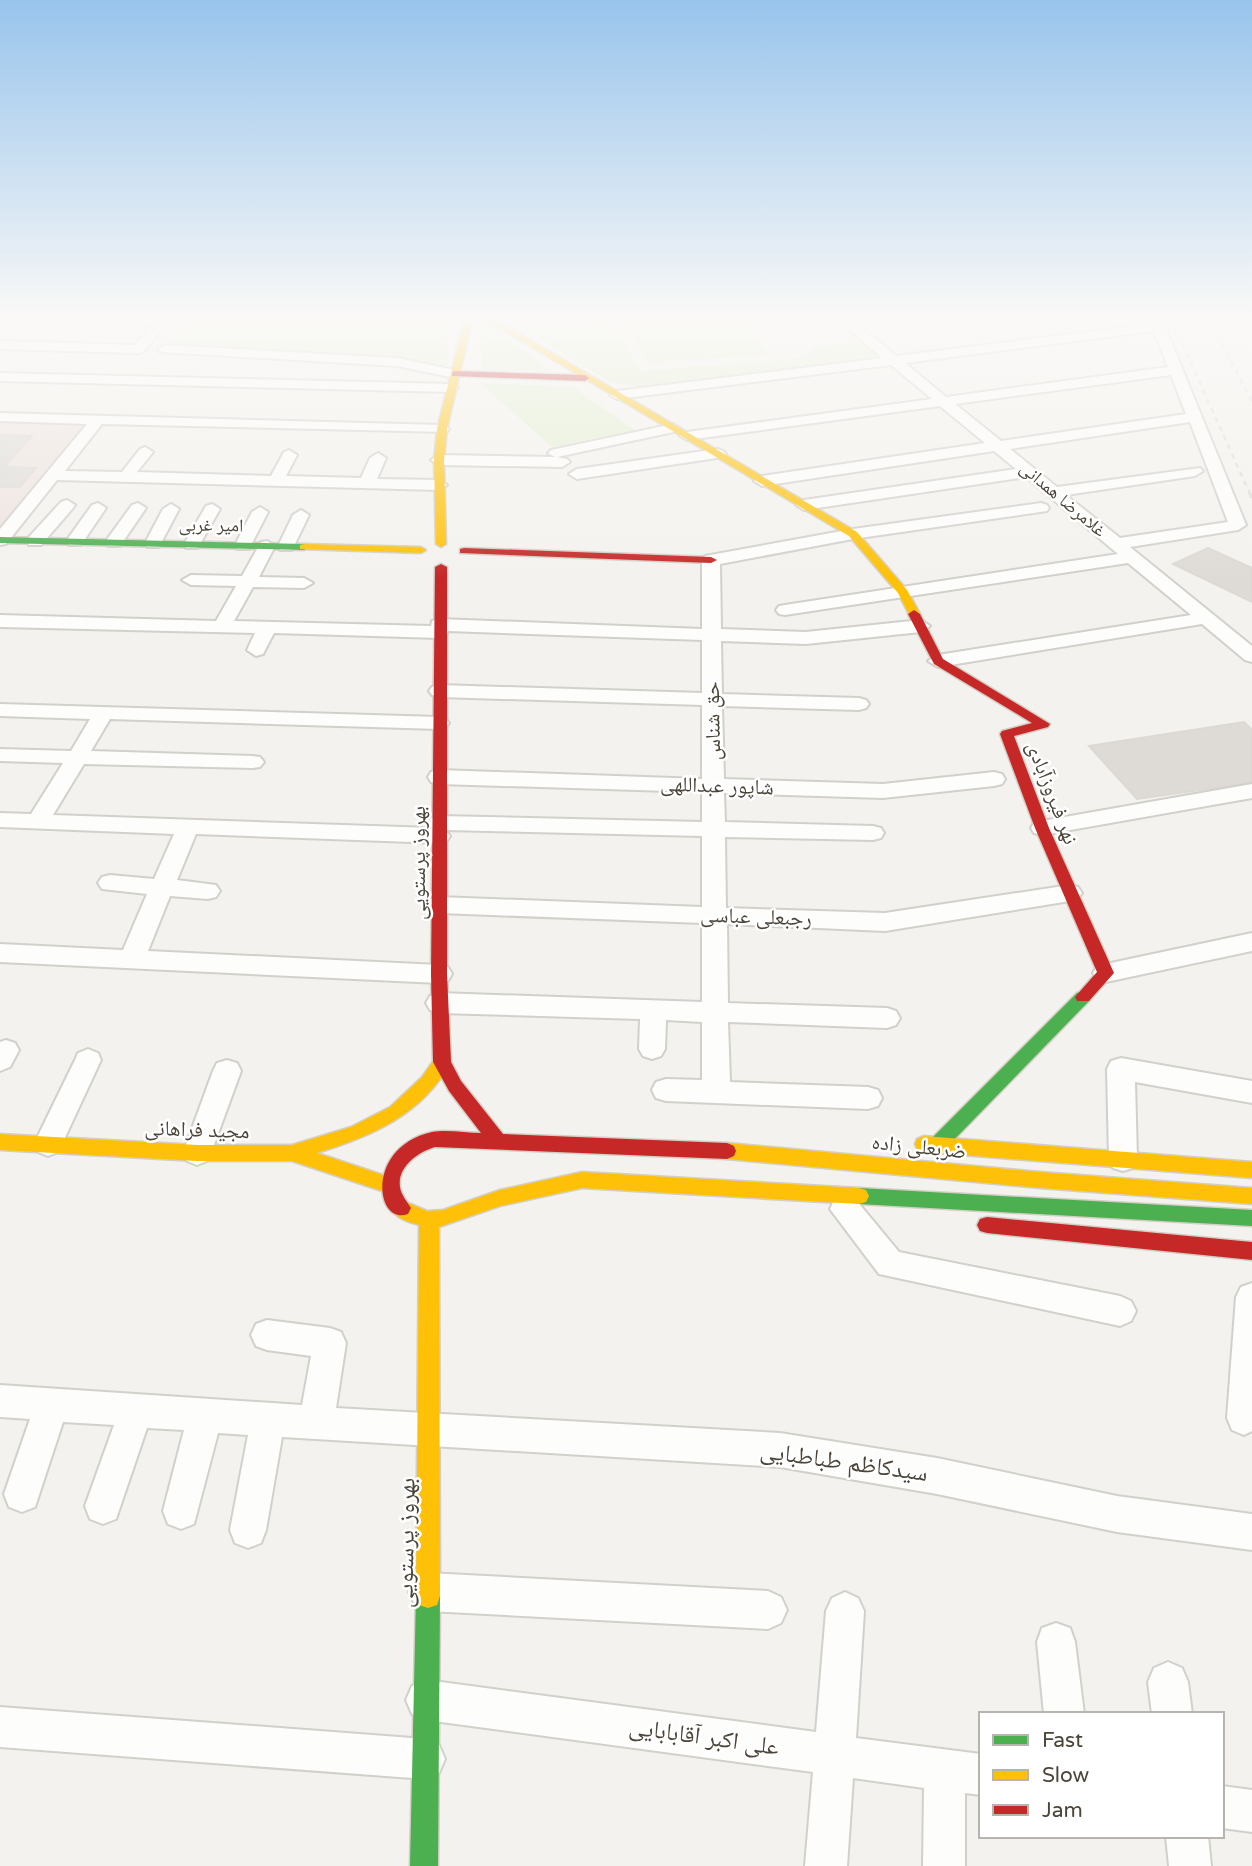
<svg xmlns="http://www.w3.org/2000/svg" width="1252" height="1866" font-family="'Varela Round','Noto Naskh Arabic',sans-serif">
	<rect width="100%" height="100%" fill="#f4f2ee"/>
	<!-- medical -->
	<polygon fill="#eee3df" points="0,421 88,423 0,531"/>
	<!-- green -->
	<g fill="#e1eecf">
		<polygon points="196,317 447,317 448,366 402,358 173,344"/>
		<polygon points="587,317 612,317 640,371 789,359 811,355 810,347 861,342 885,359 637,387 609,381 524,330 591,325"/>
		<polygon points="623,317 743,317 768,355 646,363"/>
		<polygon points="480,324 505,337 550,371 482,369"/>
		<polygon points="480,383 573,387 635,430 552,447"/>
	</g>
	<!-- building -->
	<g fill="#dedbd6" stroke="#dcd9d4" stroke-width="2">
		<polygon points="0,435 32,436 4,467 36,468 20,487 0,487"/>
		<polygon points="1208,548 1252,568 1252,602 1173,564"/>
		<polygon points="1244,722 1252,730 1252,782 1200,790 1137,799 1089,746"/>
	</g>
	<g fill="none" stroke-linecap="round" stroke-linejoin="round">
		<defs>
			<g id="street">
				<polygon points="27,317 198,317 188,325 167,324 143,352 138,353 0,349 0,341 135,345 154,324 33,321"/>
				<path d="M835,317H904L898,321L859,325L896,356L1152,324L1149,317H1161L1246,525L1238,530L1130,547L1252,646V662L1245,660L1202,624L938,667L928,661L938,655L1191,615L1128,563L785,615L779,614L776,610L779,606L785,605L1118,554L1026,477L804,510L796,505L804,500L1016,469L994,451L762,486L754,481L762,476L985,443L940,406L687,440L680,436L687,432L932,399L891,365L617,399L610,395L617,391L882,358ZM1154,331L1168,367L946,397L905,363ZM1171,375L1186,414L1001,441L955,404ZM1190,422L1228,522L1120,538L1066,495L1195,476L1203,471L1200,468L1057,487L1010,449Z"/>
				<polygon points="165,345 397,358 455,370 462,374 455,378 397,366 160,352 158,349"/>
				<polygon points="0,373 451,384 458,388 451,392 0,381"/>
				<polygon points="0,413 442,425 447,426 449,429 447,432 102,424 65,471 122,472 140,449 145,447 153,452 137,472 271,476 284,452 289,450 297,455 286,476 361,478 370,458 378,453 386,458 377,479 439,480 447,485 439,490 57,480 6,544 0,545 0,529 87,424 0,421"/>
				<polygon points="673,424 680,428 678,431 557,457 567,459 570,462 562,467 439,465 431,460 439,455 555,457 548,453 551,450"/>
				<polygon points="718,449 723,451 726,454 723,457 577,479 569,474 577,469"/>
				<polygon points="67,500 75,505 73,508 41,545 29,545 27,541 29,537 61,502"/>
				<polygon points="98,503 106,508 81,545 69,545 67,541 69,537 92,505"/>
				<polygon points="138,503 146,508 120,546 108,546 106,542 108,538 132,505"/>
				<polygon points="1041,503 1047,505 1049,508 1047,511 853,539 720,564 721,629 806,632 921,620 930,626 921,632 806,644 721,641 722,694 859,698 866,700 869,704 866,708 859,710 722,706 724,779 883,784 994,772 1002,774 1005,779 1002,784 994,786 883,798 724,793 725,822 873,826 881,828 884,833 881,838 873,840 725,837 726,908 885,913 1070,885 1078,887 1082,893 1078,899 1070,901 885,931 727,924 728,1003 887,1008 896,1011 900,1018 896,1025 887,1028 728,1022 730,1082 868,1087 878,1090 882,1098 878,1106 868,1109 666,1101 656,1098 652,1090 656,1082 666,1079 702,1080 702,1022 666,1020 665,1049 661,1056 652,1059 643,1056 639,1049 640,1019 439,1013 430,1010 426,1003 430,996 439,993 702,1002 702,923 439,913 431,911 427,905 431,899 439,897 702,907 702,836 445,830 450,836 447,841 439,843 196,834 177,880 216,885 220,891 216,897 208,899 170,896 148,951 439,965 448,967 452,974 448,981 439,983 0,962 0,944 123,950 147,894 102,889 98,883 102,877 110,875 154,879 174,834 0,827 0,813 31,814 63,763 0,761 0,749 71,751 90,719 0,716 0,704 439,717 446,719 449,723 446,727 439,729 110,719 91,751 253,756 260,757 264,762 260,767 253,768 84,764 53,815 432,828 428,823 431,818 439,816 702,822 702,792 439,784 431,782 428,777 431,772 439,770 702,779 702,705 439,697 432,695 429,691 432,687 439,685 702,693 702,640 448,631 446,636 439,638 274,633 263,654 256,656 247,650 255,633 0,627 0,615 216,621 236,586 191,585 182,580 191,575 242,576 261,542 267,541 275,546 259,577 304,578 313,583 304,588 253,587 234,621 431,626 432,621 439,619 702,629 702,560 705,556 853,529"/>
				<polygon points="171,504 179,509 161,543 159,547 147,547 145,543 163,509"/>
				<polygon points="212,504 220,509 200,544 198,548 186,548 184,544 206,506"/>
				<polygon points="260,507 268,512 251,545 249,549 237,549 235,545 252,512"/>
				<polygon points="301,510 309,515 294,546 292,550 280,550 278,546 293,515"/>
				<polygon points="1252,784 1252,798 1042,835 1034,833 1031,828 1034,823 1042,821"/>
				<polygon points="1252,933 1252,951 1106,982 1097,980 1093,973 1097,966 1106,964"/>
				<polygon points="6,1040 15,1043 19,1050 10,1067 0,1071 0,1042"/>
				<polygon points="88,1049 98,1053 101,1060 62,1144 58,1152 48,1156 38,1152 34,1144 75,1060 78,1053"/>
				<polygon points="1121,1058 1252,1081 1252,1103 1135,1082 1137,1159 1133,1168 1123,1171 1113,1168 1109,1159 1107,1069 1111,1061"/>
				<polygon points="227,1060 237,1063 241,1071 211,1153 207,1161 197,1165 187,1161 183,1153 213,1071 217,1063"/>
				<polygon points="845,1196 856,1200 899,1252 1120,1296 1131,1301 1136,1311 1131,1321 1120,1326 879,1274 830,1209 834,1200"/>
				<polygon points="1252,1283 1252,1431 1244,1435 1232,1430 1227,1418 1236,1297 1241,1287"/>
				<polygon points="267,1320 330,1328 341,1332 346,1343 336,1408 780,1433 937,1458 1117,1496 1252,1514 1252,1550 1117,1532 937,1494 780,1467 282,1437 266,1530 261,1543 248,1548 235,1543 230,1530 248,1435 218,1433 194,1524 181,1529 168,1524 163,1511 184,1430 147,1428 116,1519 103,1524 90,1519 85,1506 114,1425 63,1422 35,1507 22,1512 9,1507 4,1494 30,1419 0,1417 0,1385 302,1405 311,1356 267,1350 256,1346 251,1335 256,1324"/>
				<polygon points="428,1573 768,1591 781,1597 787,1610 781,1623 768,1629 428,1611 415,1605 409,1592 415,1579"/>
				<polygon points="845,1592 858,1598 864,1611 856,1738 981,1754 981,1795 965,1793 965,1866 923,1866 924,1788 853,1778 847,1866 805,1866 813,1772 426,1720 412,1714 406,1700 412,1686 426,1680 816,1732 826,1611 832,1598"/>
				<polygon points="1056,1623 1070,1628 1075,1642 1084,1714 1044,1714 1037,1642 1042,1628"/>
				<polygon points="1168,1662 1182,1668 1188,1682 1192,1714 1152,1714 1148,1682 1154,1668"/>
				<polygon points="0,1707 425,1739 439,1745 445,1759 439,1773 425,1779 0,1747"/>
				<polygon points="1222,1786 1252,1790 1252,1832 1222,1828"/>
				<polygon points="1166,1836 1208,1836 1211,1866 1169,1866"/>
			</g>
			<g id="fast">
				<polygon points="0,537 304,544 309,547 304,550 0,543"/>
				<polygon points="1083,991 1089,993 1091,997 1089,1001 945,1149 938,1152 931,1149 929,1144 931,1139 1077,993"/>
				<polygon points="859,1188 1252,1210 1252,1226 859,1204 852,1202 849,1196 852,1190"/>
				<polygon points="428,1584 437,1587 440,1596 438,1866 410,1866 416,1596 419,1587"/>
			</g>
			<g id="slow">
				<polygon points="465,317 473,317 447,429 444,460 446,544 441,547 436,544 434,460 437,429"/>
				<polygon points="481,317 491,317 857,532 907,590 920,614 918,616 910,616 898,593 849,536"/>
				<polygon points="304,544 421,547 426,550 421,553 300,549 300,545"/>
				<path d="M442,1055L448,1057L451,1062C422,1115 372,1136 317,1153L395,1179L397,1185L395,1191L388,1193L292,1161H197L0,1150V1134L197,1145H292L351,1127L390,1107L422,1077L436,1057Z"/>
				<polygon points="924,1136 1252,1162 1252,1178 924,1152 917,1149 915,1144 917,1139"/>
				<polygon points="727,1143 1040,1172 1252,1188 1252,1204 1040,1188 727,1159 720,1156 718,1151 720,1146"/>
				<path d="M582,1172L859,1188L866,1190L869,1196L866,1202L859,1204L582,1188L500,1206L439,1227L440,1596L437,1605L428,1608L419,1605L416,1596L419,1225C408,1222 397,1219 391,1208L394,1202L401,1200L427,1211L443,1210L500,1190Z"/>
			</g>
			<g id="jam">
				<polygon points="455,371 585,375 589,378 585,381 452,376 452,372"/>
				<polygon points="464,548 711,557 717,560 711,563 460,553 460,549"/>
				<path d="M441,564L447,567V974L451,1062L461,1081L503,1134L727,1143L734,1146L736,1151L734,1156L727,1159L435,1147C418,1152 397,1167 400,1187C401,1195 407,1201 411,1208L408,1214C375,1226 365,1147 432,1132C447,1129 466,1133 481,1133L449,1091L433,1062L431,974L435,567Z"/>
				<polygon points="914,610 920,614 943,659 1050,724 1048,727 1014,736 1049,828 1114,973 1089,1001 1077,1001 1075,997 1097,972 1035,828 1000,734 1002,731 1032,723 934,664 908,614"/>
				<polygon points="987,1217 1252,1242 1252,1260 987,1233 980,1231 977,1225 980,1219"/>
			</g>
		</defs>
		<!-- street casing -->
		<use href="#street" stroke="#d2d0cb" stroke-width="4"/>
		<!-- fast casing -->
		<use href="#fast" stroke="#d3cfc5" stroke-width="3"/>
		<!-- slow casing -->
		<use href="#slow" stroke="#d3cfc5" stroke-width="3"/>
		<!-- jam casing -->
		<use href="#jam" stroke="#d3cfc5" stroke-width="3"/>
		<!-- street -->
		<use href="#street" fill="#fdfdfc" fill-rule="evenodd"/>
		<!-- fast -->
		<use href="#fast" fill="#4caf50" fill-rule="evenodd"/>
		<!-- slow -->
		<use href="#slow" fill="#ffc107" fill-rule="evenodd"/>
		<!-- jam -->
		<use href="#jam" fill="#c62828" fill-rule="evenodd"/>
		<!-- rail-far1 -->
		<g stroke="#dbdbda" stroke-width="2.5" stroke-dasharray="5 5" stroke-linecap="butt">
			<polyline points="1170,317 1251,496"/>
			<polyline points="1208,317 1252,402"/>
		</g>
		<!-- rail -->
		<polyline stroke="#dbdbda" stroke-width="3.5" stroke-dasharray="6 6" stroke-linecap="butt" points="1250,494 1252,498"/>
	</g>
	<!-- sky -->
	<linearGradient id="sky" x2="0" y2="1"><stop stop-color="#98c4ec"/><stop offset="0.55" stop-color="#faf9f7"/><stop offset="1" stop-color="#faf9f7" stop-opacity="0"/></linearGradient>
	<rect width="1252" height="578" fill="url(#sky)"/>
	<g text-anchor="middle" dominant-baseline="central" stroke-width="5" stroke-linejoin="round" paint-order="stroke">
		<!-- far-street labels -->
		<g font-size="18" fill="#4b4439" stroke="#fff">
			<text transform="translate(1063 499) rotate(40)">غلامرضا همدانی</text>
			<text transform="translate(211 525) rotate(1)">امیر غربی</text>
		</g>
		<!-- street labels -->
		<g font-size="21" fill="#4b4439" stroke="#fff">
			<text transform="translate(713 721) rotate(-91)">حق شناس</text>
			<text transform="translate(717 786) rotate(2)">شاپور عبداللهی</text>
			<text transform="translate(1052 793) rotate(69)">نهر فیروزآبادی</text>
			<text transform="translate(418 863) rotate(-90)">بهروز پرستویی</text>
			<text transform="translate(756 917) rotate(2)">رجبعلی عباسی</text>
			<text transform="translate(197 1130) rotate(2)">مجید فراهانی</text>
			<text transform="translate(919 1147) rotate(6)">ضربعلی زاده</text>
		</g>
		<!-- near-street labels -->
		<g font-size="24" fill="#4b4439" stroke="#fff">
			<text transform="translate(844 1462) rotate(8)">سیدکاظم طباطبایی</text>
			<text transform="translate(406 1543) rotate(-89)">بهروز پرستویی</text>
			<text transform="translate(704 1737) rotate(8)">علی اکبر آقابابایی</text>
		</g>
	</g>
	<!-- legend -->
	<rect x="979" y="1712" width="245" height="126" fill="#ffffff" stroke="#b7b4b0" stroke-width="2"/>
	<rect x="993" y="1735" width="35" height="10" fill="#4caf50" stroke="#b7b4b0" stroke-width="2"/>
	<text x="1042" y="1747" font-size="21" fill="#4b4439">Fast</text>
	<rect x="993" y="1770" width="35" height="10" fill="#ffc107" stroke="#b7b4b0" stroke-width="2"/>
	<text x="1042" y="1782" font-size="21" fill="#4b4439">Slow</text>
	<rect x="993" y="1805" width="35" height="10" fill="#c62828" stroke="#b7b4b0" stroke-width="2"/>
	<text x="1042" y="1817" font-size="21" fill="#4b4439">Jam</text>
</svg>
